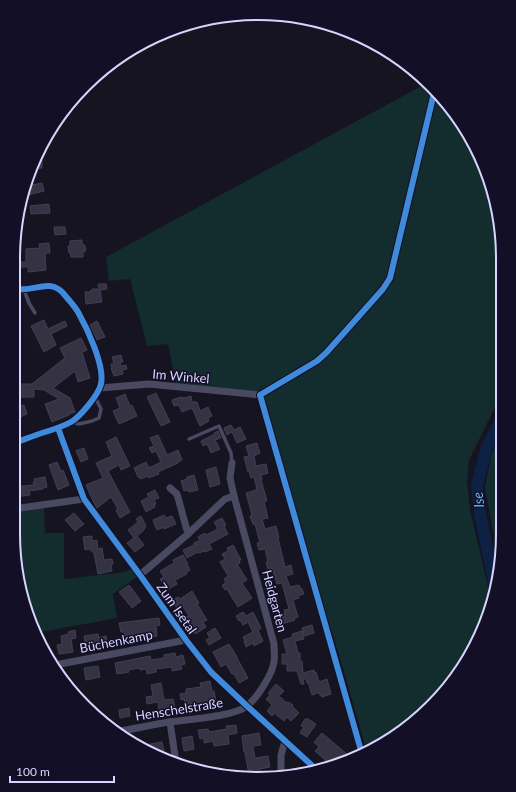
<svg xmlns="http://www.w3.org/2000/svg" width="516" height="792" font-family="Lato,sans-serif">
	<rect width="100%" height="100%" fill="#161421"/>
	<!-- green -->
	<g fill="#132c2d">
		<polygon points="427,83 478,150 502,242 502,393 469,460 467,481 470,510 491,599 478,642 442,696 381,746 367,752 339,655 257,392 176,384 168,344 147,346 130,279 109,281 106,257"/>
		<polygon points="502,434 501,566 500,568 494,537 485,487 492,452"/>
		<polygon points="44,505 45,533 64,533 64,579 124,572 134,567 140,575 113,594 117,618 36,633 26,613 13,534 13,509"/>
	</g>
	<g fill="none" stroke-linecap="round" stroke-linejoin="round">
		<!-- river -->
		<polyline stroke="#0d2144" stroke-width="12" points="495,585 480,514 477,485 487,447 502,418"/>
	</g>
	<!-- building -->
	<g fill="#343243" stroke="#433f54">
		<polygon points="42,157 42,168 32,169 36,158"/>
		<polygon points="42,183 44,191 24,196 27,186"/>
		<polygon points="49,204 50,213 31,214 30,206"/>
		<polygon points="54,227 65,227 66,234 55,235"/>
		<polygon points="82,240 82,243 85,246 86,250 83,253 83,257 71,257 70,252 69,253 68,246 70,246 70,241"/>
		<polygon points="49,243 50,253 45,253 46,270 28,272 28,267 21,267 21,262 26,262 26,249 40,248 39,244"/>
		<polygon points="98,284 106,284 107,289 100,290 102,302 86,304 85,292 90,292 90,291 92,290 92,289 99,289"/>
		<polygon points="44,320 48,329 65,321 67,326 51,334 56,345 44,352 31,326"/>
		<polygon points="97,321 105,337 97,340 90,325"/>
		<polygon points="81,338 87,350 82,352 90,378 78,382 75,371 53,388 70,398 75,412 69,414 69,415 52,422 45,404 59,399 44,390 34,389 34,397 14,397 14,384 32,384 65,358 60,348"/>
		<polygon points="121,355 123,362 120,362 121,366 126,365 127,369 122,370 123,374 114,376 111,368 112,368 111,364 114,364 112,357"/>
		<polygon points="156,393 170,422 161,426 147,397"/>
		<polygon points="125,394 130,406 132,405 137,416 119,424 113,411 120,408 116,398"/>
		<polygon points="191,396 192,402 197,402 200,411 208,407 212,416 208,418 209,421 200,426 192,408 182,412 179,405 174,406 172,400 181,397 182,398 184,397 185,398"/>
		<polygon points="24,405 27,414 20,417 16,408"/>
		<polygon points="231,425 234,430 240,427 246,439 237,443 232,432 227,435 224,428"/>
		<polygon points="218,431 221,438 215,440 220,449 211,453 207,444 203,446 201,441 215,434 214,433"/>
		<polygon points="158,435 167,455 178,450 182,460 178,462 178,463 158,472 159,474 156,475 149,478 148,476 141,479 138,477 134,468 146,462 149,468 161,462 156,451 152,453 149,448 154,446 150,438"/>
		<polygon points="116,437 130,466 121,470 119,465 108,471 118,490 130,512 120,518 116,510 118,509 111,497 97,508 94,503 86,485 103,478 96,463 112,456 106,442"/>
		<polygon points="257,443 260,453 254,456 256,466 266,464 268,473 261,475 262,480 261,480 267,501 264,501 268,518 262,519 265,529 276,526 279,538 278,538 285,567 291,565 293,574 286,576 290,587 299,585 301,589 302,589 304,594 298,596 299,598 293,600 298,617 294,618 295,620 282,624 280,615 285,614 284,610 289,609 282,583 277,584 272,568 268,569 266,562 268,562 265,549 259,550 257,543 260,543 255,524 253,524 250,516 252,515 246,493 256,490 256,489 257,489 254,477 251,478 249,471 248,472 244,457 249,456 246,446"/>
		<polygon points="84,448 88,459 81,462 76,451"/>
		<polygon points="57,462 61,471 63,470 69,485 58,490 49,465"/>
		<polygon points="216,467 220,484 210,487 206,470"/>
		<polygon points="194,475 198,490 189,492 188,490 184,491 181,481 187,479 187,477"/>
		<polygon points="45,477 47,487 43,488 43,489 29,491 30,495 15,497 14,487 34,485 33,482 35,482 34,479"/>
		<polygon points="155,490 159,498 154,500 156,504 154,505 155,507 146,512 141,501 149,497 147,494"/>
		<polygon points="74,513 84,524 75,531 65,520"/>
		<polygon points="164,515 166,518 172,516 176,524 164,529 164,527 157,530 153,520"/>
		<polygon points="141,516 146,526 143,531 137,536 144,545 135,552 127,543 134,538 128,530 138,522 136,519"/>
		<polygon points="222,518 226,525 224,526 228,534 209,544 212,549 205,552 204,551 199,553 198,552 187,558 183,550 194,545 194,543 200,540 198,537 205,533 206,535 218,529 214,522"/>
		<polygon points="92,536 92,541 97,540 98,549 102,548 104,560 112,559 113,564 111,565 112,571 98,574 94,553 89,549 85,550 83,537"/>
		<polygon points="233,545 241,560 239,560 240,563 237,564 247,580 242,583 252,598 238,607 227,589 225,590 222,585 226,583 224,579 228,576 220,562 225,559 222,554 228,551 227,548"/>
		<polygon points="183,555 188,564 187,564 190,570 186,573 187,574 175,580 177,584 167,590 160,579 164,577 160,571 174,563 173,560"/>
		<polygon points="129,585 141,601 132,608 119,592"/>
		<polygon points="192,591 199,603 197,604 207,620 203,622 206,627 195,634 186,617 189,616 182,605 177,608 172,601 178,597 180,599"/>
		<polygon points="243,612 246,616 253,612 261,628 258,630 263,641 254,646 253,643 246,647 244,641 245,641 243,637 253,632 248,622 243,625 240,620 239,621 236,616"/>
		<polygon points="159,618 160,625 156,626 157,636 125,642 124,632 121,632 119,623"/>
		<polygon points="312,625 314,633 304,636 302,628"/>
		<polygon points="215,628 221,638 209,645 206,640 210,638 207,633"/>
		<polygon points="75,630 76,638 71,639 73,652 59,654 57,645 62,644 61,636 69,634 68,632"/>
		<polygon points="302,631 304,639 295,641 298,653 300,653 300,661 302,661 303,673 314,670 315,673 316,672 319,682 327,679 331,694 322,697 320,695 319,693 316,693 315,694 312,695 308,682 307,683 306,679 303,679 304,684 301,684 297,671 287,671 287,664 282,664 282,654 287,654 283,640 293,637 292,634"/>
		<polygon points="98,634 99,638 106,636 107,645 100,646 100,644 86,646 84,636"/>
		<polygon points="229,644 237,657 237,658 248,678 239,683 234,674 232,674 226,664 221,667 213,652"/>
		<polygon points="175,653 176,657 183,655 185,664 181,665 182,669 172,671 172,667 156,669 156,672 147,674 146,669 140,670 140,668 128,670 129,672 117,674 115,663 150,656 151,660 164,658 164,655"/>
		<polygon points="98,666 100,677 86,680 84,668"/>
		<polygon points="210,681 212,691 214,691 216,701 196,705 196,706 186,708 184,699 181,700 180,694 186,693 186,689 201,687 200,683"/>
		<polygon points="161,683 164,700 173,699 175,708 159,711 158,702 147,704 146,697 153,696 151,685"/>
		<polygon points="276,684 284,691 279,696 287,703 288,702 293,705 292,706 299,713 291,721 287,717 284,721 274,713 272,716 267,711 272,705 266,699 270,695 268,693"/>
		<polygon points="129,708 130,716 120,718 119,710"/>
		<polygon points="305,719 308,719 316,724 307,737 300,733 304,727 301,726"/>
		<polygon points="236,725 237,733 228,735 229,744 214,746 213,741 204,743 204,738 200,739 198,730 208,729 209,732 227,729 226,726"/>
		<polygon points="259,733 261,745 253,746 255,758 268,756 270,767 260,769 260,773 249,775 245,752 244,752 242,736"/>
		<polygon points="322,733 348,755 346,758 348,760 332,766 315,751 319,747 314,742"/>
		<polygon points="192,736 194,749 184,751 182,738"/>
		<polygon points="162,742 164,751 157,752 158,757 139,746"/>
	</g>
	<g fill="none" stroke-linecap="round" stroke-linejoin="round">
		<!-- lane -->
		<g stroke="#4a4962" stroke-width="3.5">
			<polyline points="24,290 29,303 35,313"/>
			<polyline points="72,422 79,424 92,421 99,418 101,409 95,397"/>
			<polyline points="189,439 219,426 231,453 232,463"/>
		</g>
		<!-- street -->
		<g stroke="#4a4962" stroke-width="7">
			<polyline points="15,255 18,289"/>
			<polyline points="100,388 149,384 260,395"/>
			<polyline points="58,428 84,499 140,575 186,640 211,672 247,706 318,771"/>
			<path d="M14,443C23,440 33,436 42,433C52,430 62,427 71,422C80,417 99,394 101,384C105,366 87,328 78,312C74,305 68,299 63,293C49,278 34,292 18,289"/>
			<polyline points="170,488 177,494 188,534"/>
			<polyline points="13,509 84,499"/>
			<polyline points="140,575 188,534 225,499 234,496"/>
			<polyline points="52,665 55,665 186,640"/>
			<polyline points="170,722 176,763"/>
			<path d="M115,732C133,729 151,725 169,722C188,719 233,717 247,706C257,698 272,675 274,662C275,657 274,650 274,644L234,496L230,478L232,463"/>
			<polyline points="281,775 281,755 285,741"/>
		</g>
		<defs>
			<g id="cycleway">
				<polyline points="58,428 84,499 140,575 186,640 211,672 247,706 318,771"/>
				<path d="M14,443C23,440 33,436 42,433C52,430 62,427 71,422C80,417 99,394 101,384C105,366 87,328 78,312C74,305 68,299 63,293C49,278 34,292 18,289"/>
				<polyline points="362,754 260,395 317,361 326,353 383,289 390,278 434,93"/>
			</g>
		</defs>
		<!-- cycleway casing -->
		<use href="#cycleway" stroke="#130f26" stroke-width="8"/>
		<!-- cycleway -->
		<use href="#cycleway" stroke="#408adc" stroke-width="6"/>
	</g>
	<g text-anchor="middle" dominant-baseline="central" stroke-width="3" stroke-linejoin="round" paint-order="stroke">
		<!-- street labels -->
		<g font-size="13" fill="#d9d4ff" stroke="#130f26">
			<text transform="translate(181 376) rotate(5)">Im Winkel</text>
			<text transform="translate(275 601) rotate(75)">Heidgarten</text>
			<text transform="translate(177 608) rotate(55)">Zum Isetal</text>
			<text transform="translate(116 641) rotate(-11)">Büchenkamp</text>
			<text transform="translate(179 709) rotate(-9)">Henschelstraße</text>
		</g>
		<!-- water labels -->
		<g font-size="14" font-style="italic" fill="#62b6ff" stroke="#130f26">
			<text transform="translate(478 500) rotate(-96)">Ise</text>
		</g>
	</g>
	<!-- crop -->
	<path d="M0 0H516V792H0ZM258 20H258A238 238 0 0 1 496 258V534A238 238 0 0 1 258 772H258A238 238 0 0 1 20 534V258A238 238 0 0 1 258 20Z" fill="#130f26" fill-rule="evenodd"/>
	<path fill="none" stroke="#d9d4ff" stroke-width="2" d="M258 20H258A238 238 0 0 1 496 258V534A238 238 0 0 1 258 772H258A238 238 0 0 1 20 534V258A238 238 0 0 1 258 20Z"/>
	<!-- scale -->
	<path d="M10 776v6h104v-6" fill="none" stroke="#d9d4ff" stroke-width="2"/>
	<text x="16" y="776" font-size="12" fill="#d9d4ff" stroke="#130f26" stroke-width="3" paint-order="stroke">100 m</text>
</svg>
